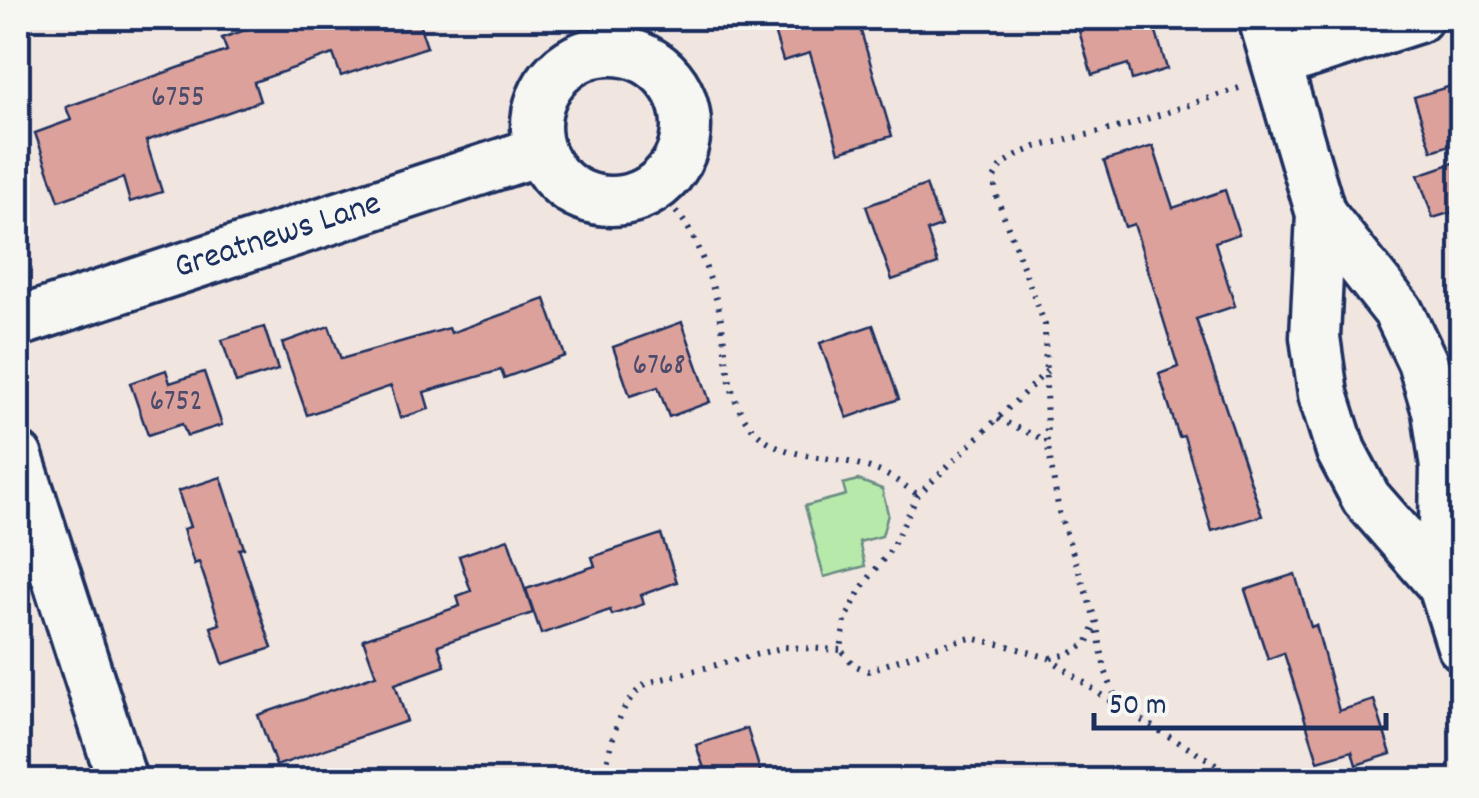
<svg xmlns="http://www.w3.org/2000/svg" width="1479" height="798" font-family="Dekko,sans-serif">
	<rect width="100%" height="100%" fill="#f1e5e0"/>
	<filter id="ink" filterUnits="userSpaceOnUse"><feTurbulence type="fractalNoise" baseFrequency=".01" numOctaves="2"/><feDisplacementMap in="SourceGraphic" scale="20" xChannelSelector="R" yChannelSelector="G"/><feConvolveMatrix kernelMatrix="1 2 1 2 8 2 1 2 1" color-interpolation-filters="sRGB"/></filter>
	<g filter="url(#ink)">
		<!-- green -->
		<polygon fill="#b7e9aa" stroke="#698c84" stroke-width="2.5" points="858,480 882,489 888,514 882,536 859,542 865,566 824,577 805,506 846,495 843,484"/>
		<!-- building -->
		<g fill="#dba19a" stroke="#1b2f5e" stroke-width="2.5">
			<polygon points="281,18 417,18 427,47 341,76 333,54 254,82 260,101 146,141 162,192 130,202 123,178 59,201 35,133 71,120 66,107 227,51 222,38"/>
			<polygon points="770,18 857,18 892,136 839,152 810,53 783,61"/>
			<polygon points="1098,18 1113,18 1116,26 1152,18 1167,69 1132,80 1128,64 1092,75 1077,24"/>
			<polygon points="1451,86 1455,99 1462,97 1462,141 1432,151 1414,97"/>
			<polygon points="1153,146 1173,208 1225,190 1239,234 1215,242 1235,306 1196,319 1262,516 1212,531 1184,436 1179,437 1159,374 1178,367 1134,224 1125,227 1104,161"/>
			<polygon points="1462,160 1462,209 1433,218 1418,175"/>
			<polygon points="926,185 941,226 927,231 938,264 892,280 866,206"/>
			<polygon points="545,299 565,356 504,378 501,370 424,392 429,409 400,418 391,386 307,415 282,343 329,326 341,359 449,328 451,333"/>
			<polygon points="682,322 710,402 669,417 658,387 630,396 613,347"/>
			<polygon points="873,325 899,399 847,418 820,343"/>
			<polygon points="264,327 278,370 236,383 222,340"/>
			<polygon points="166,370 170,383 204,372 222,425 187,436 182,424 148,435 130,383"/>
			<polygon points="221,477 244,548 239,549 272,648 223,664 211,627 220,624 199,562 194,564 183,529 190,527 178,491"/>
			<polygon points="661,534 677,582 641,595 644,604 612,615 610,610 541,634 526,589 595,566 592,557"/>
			<polygon points="508,539 533,613 438,645 445,666 395,684 407,721 276,766 258,715 376,675 363,639 460,606 457,596 471,591 459,556"/>
			<polygon points="1295,574 1311,627 1316,625 1339,711 1374,700 1391,754 1356,765 1352,751 1318,761 1284,653 1268,659 1245,590"/>
			<polygon points="747,728 761,774 741,780 708,780 696,745"/>
		</g>
		<g fill="none" stroke-linecap="round" stroke-linejoin="round">
			<defs>
				<g id="minor">
					<polyline points="1263,18 1321,214 1315,337 1323,394 1341,451 1366,498 1443,586"/>
					<circle cx="611" cy="126" r="75"/>
					<polyline points="1278,63 1418,18"/>
					<polyline points="1321,214 1398,311 1422,361 1437,411 1445,467 1443,586 1462,646"/>
					<polyline points="18,322 539,151"/>
					<polyline points="18,457 122,780"/>
				</g>
			</defs>
			<!-- minor casing -->
			<use href="#minor" stroke="#1b2f5e" stroke-width="55"/>
			<!-- path -->
			<g stroke="#1b2f5e" stroke-width="6" stroke-dasharray="2.5 8" stroke-linecap="butt">
				<polyline points="1239,88 1129,125 1036,147 1017,155 1003,164 994,178 996,195 1045,325 1047,441 1059,512 1096,622 1105,670 1119,707 1243,780"/>
				<path d="M654,189C664,200 677,211 685,223C698,242 713,286 719,309C728,350 723,401 756,432C787,461 826,454 864,466C885,472 901,483 918,495"/>
				<polyline points="1047,371 918,495 891,549 860,590 845,621 841,650 854,665 868,671 932,648 971,638 1008,646 1049,658 1117,706"/>
				<polyline points="998,419 1047,441"/>
				<polyline points="1051,658 1069,654 1087,644 1096,623"/>
				<path d="M603,780C612,745 615,705 647,683L785,647L841,650"/>
			</g>
			<!-- minor -->
			<use href="#minor" stroke="#f6f6f2" stroke-width="48"/>
		</g>
	</g>
	<g text-anchor="middle" dominant-baseline="central" stroke-width="10" stroke-linejoin="round" paint-order="stroke">
		<!-- number labels -->
		<g font-size="30" fill="#4b4c6d">
			<text x="178" y="99">6755</text>
			<text x="659" y="367">6768</text>
			<text x="176" y="403">6752</text>
		</g>
		<!-- street labels -->
		<g font-size="35" fill="#1b2f5e" stroke="#f6f6f2">
			<text transform="translate(278 237) rotate(-18)">Greatnews Lane</text>
		</g>
	</g>
	<!-- margin -->
	<rect width="1479" height="798" fill="none" stroke="#f6f6f2" stroke-width="60"/>
	<rect x="30" y="30" width="1419" height="738" fill="none" stroke="#1b2f5e" stroke-width="4" filter="url(#ink)"/>
	<!-- scale -->
	<path d="M1094 713v15h292v-15" fill="none" stroke="#1b2f5e" stroke-width="5"/>
	<text x="1109" y="713" font-size="30" fill="#1b2f5e" stroke="#f6f6f2" stroke-width="8" paint-order="stroke">50 m</text>
</svg>
